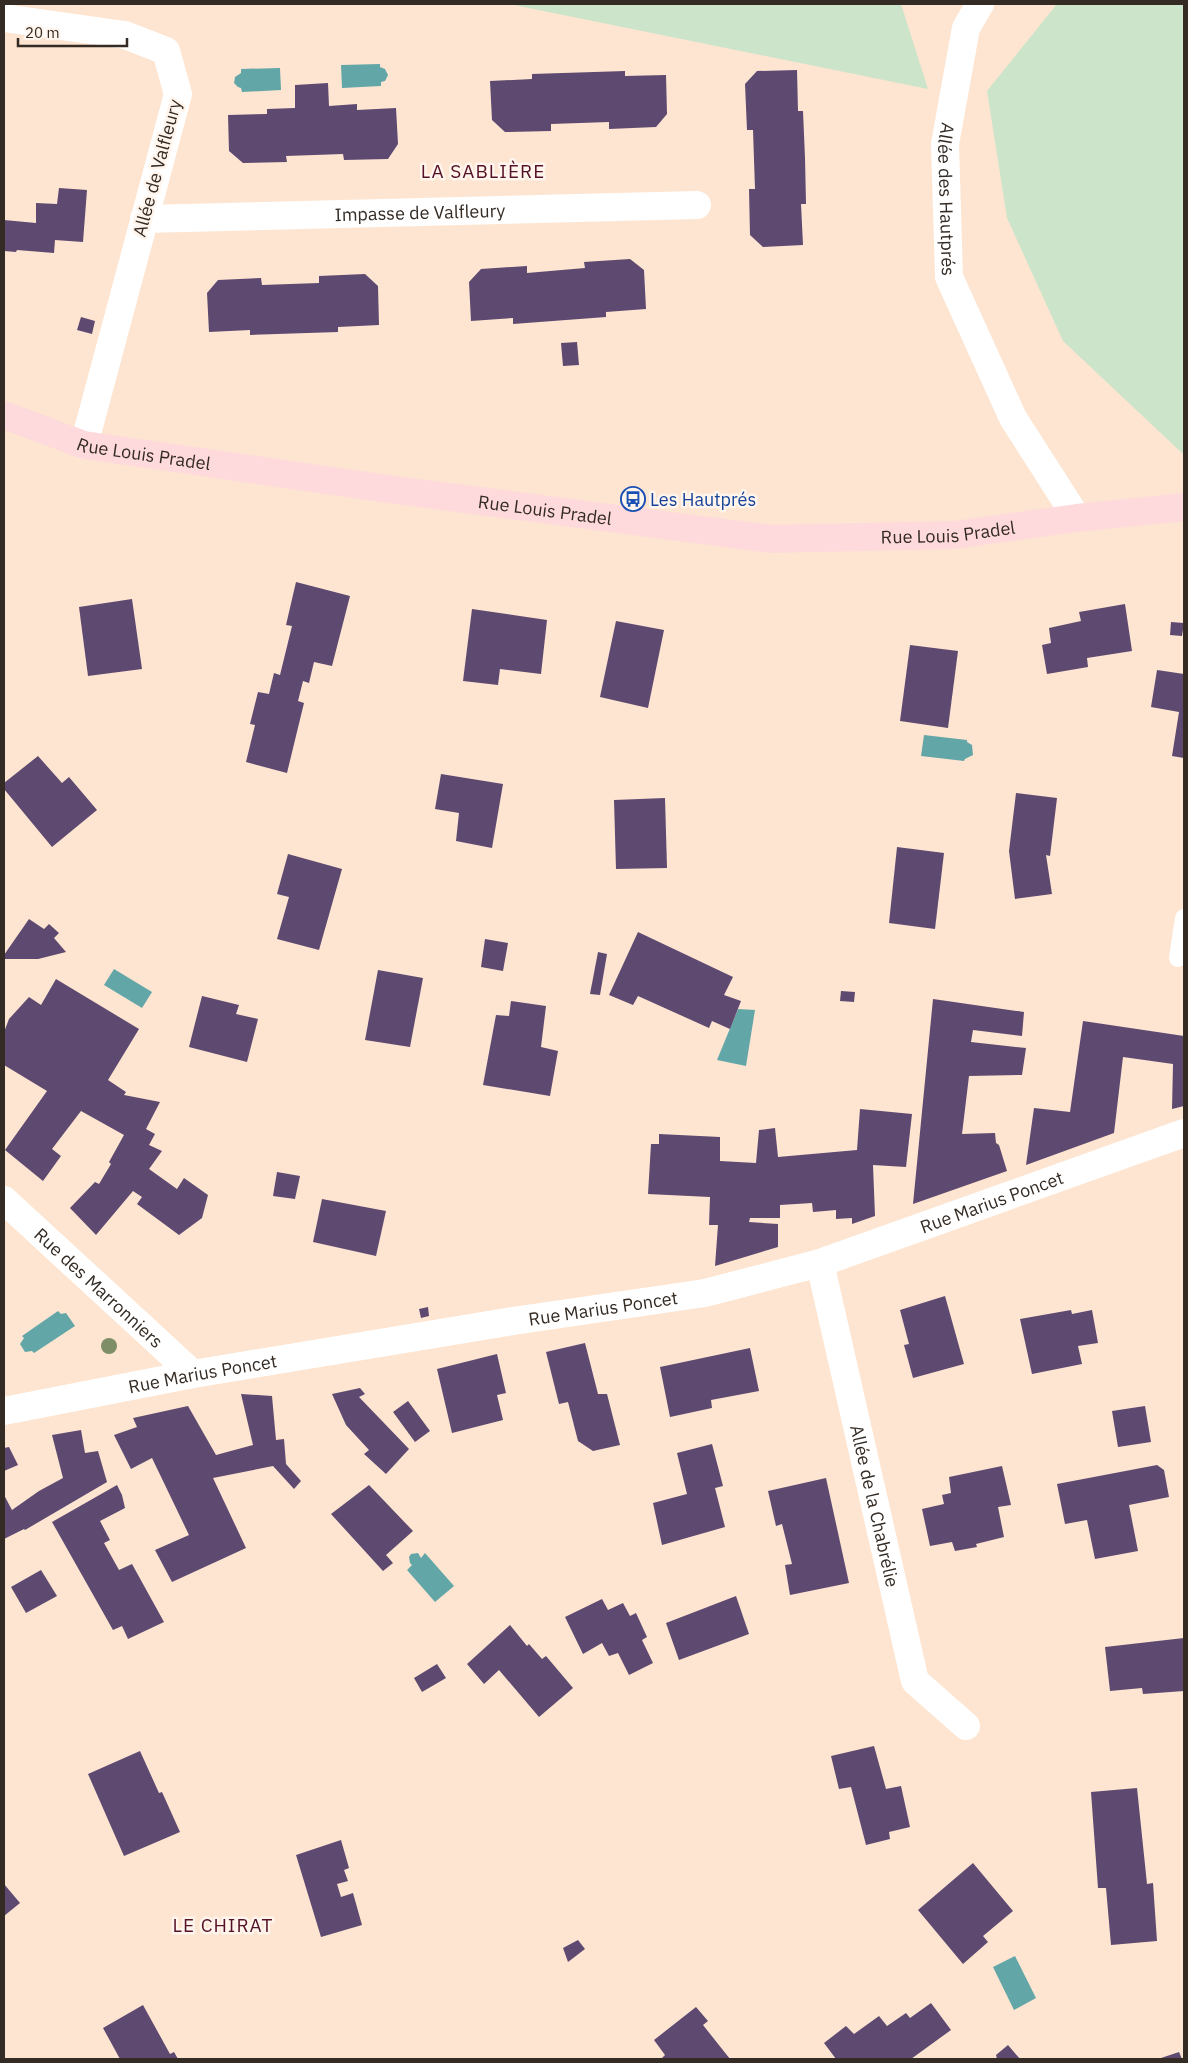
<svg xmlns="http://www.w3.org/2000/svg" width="1188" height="2063" font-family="'IBM Plex Sans',sans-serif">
	<rect width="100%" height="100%" fill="#fde5d1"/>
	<!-- green -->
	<g fill="#cce4c9">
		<polygon points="509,4 901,4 928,89"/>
		<polygon points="1057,4 1184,4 1184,455 1063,341 1007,218 987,91"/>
	</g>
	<!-- water -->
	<g fill="#63a6a8">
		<polygon points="380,64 380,67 385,69 388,75 385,81 381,82 381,86 342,88 341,65"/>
		<polygon points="280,68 281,90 242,92 241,88 238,87 234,83 235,77 241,73 241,69"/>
		<polygon points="924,735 967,740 967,742 972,745 973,755 965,759 964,761 921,756"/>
		<polygon points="114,969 152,992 142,1008 104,985"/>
		<polygon points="738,1009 755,1010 746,1066 717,1060"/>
		<polygon points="58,1311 61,1314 66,1313 75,1326 34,1353 32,1351 25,1352 20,1344 24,1338 22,1336"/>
		<polygon points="418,1553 421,1558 425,1553 454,1586 435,1602 407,1570 412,1565 410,1563 409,1557 411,1554"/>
		<polygon points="1015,1956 1036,1998 1014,2010 993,1967"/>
	</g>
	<!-- building -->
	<g fill="#5e4971">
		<polygon points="797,70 798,111 803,111 805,158 806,204 801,204 803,245 763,247 750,235 749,189 755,189 753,130 747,130 745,84 757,71"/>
		<polygon points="625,71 625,76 666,75 667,114 656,127 609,129 609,122 551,124 551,131 505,132 492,120 490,81 532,79 532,74"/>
		<polygon points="328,83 329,106 357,104 357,110 396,108 398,144 388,159 344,160 343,154 286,156 287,162 243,163 229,151 228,115 267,114 267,109 295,108 295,85"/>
		<polygon points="59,188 87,190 83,242 55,240 54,253 17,250 16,252 4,251 4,220 36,223 36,203 57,204"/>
		<polygon points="630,259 644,270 646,309 606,312 606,317 513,324 513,318 471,321 469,282 481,269 527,266 527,273 585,268 584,262"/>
		<polygon points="365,274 378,286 379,325 338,327 338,332 250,335 250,330 209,332 207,293 218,280 261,278 262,285 319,283 319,276"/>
		<polygon points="81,317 95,321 92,334 77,330"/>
		<polygon points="577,342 579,365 563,366 561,343"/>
		<polygon points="296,582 350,596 332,666 314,662 309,683 303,681 298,701 304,703 287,773 246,762 255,725 250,724 258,692 269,694 274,673 280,675 292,626 286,625"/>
		<polygon points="132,599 142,669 88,676 79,607"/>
		<polygon points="1125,604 1132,651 1087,658 1088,667 1047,674 1042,645 1051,643 1049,628 1081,621 1079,612"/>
		<polygon points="472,609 547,620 541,674 500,669 498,685 463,681"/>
		<polygon points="616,621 664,630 648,708 600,697"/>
		<polygon points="1171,622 1184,623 1182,636 1170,635"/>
		<polygon points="910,645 958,651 948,728 900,721"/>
		<polygon points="1157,670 1184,674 1184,758 1172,756 1179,712 1151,707"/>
		<polygon points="38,756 62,783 69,777 97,810 52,847 4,789 4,783"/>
		<polygon points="441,774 503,784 492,848 456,841 459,813 435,809"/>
		<polygon points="1016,793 1057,798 1050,856 1046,855 1052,894 1015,899 1009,851"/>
		<polygon points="665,798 667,868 616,869 614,800"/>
		<polygon points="897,847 944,853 935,929 889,923"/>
		<polygon points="288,854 342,869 319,950 277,939 289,897 277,894"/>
		<polygon points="29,919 44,929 49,924 59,933 54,938 66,952 38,959 4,959 4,955"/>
		<polygon points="638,932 733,977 724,995 741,1001 730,1029 712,1021 709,1028 638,996 633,1005 609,995"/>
		<polygon points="485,939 508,943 503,971 481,967"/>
		<polygon points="598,952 607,954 600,995 590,994"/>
		<polygon points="378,970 423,978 410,1047 365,1040"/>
		<polygon points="56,979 139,1029 108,1080 126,1092 124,1095 160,1102 146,1129 155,1134 149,1145 162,1151 149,1169 177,1189 184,1178 208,1195 202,1218 179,1235 137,1204 142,1197 133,1191 96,1235 70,1208 95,1182 99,1184 111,1164 109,1162 124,1135 81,1111 52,1149 61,1156 43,1181 5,1150 47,1091 4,1065 4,1032 9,1019 29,997 41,1005"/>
		<polygon points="841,991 855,992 854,1002 840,1001"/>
		<polygon points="202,996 239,1005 236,1014 258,1019 247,1062 189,1047"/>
		<polygon points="933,999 1024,1012 1022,1036 973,1030 971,1042 1026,1048 1022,1075 969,1076 962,1134 995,1133 996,1143 999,1145 1007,1171 913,1204"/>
		<polygon points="511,1001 546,1006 541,1047 558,1051 550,1096 483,1085 496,1015 509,1016"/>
		<polygon points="1083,1021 1184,1036 1184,1106 1172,1109 1173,1064 1123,1057 1114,1133 1026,1165 1034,1108 1070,1112"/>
		<polygon points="860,1109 912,1114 906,1167 873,1165 875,1216 852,1224 852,1218 836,1219 836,1210 813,1212 812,1203 780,1205 780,1218 750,1218 749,1222 778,1224 778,1247 715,1266 718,1225 709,1225 710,1197 648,1194 651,1144 659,1144 659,1134 720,1137 720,1161 756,1163 759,1130 775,1128 778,1157 857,1150"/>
		<polygon points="277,1172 300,1176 295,1199 273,1196"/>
		<polygon points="322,1199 386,1211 376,1256 313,1242"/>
		<polygon points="945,1296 964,1364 913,1378 904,1345 909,1344 900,1310"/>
		<polygon points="428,1307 429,1316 421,1318 419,1309"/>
		<polygon points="1071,1310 1072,1314 1092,1310 1098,1343 1078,1346 1082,1364 1032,1374 1020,1319"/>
		<polygon points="585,1343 598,1394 607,1394 620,1445 593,1451 578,1441 568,1402 559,1404 546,1352"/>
		<polygon points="750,1348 759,1391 711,1400 712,1408 670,1417 660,1367"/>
		<polygon points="497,1354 506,1393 497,1395 503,1420 452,1433 437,1369"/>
		<polygon points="360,1388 365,1394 359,1397 409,1449 386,1474 364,1454 369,1450 346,1425 332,1394"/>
		<polygon points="241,1394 272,1396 276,1440 284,1439 286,1464 301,1481 294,1489 273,1466 213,1478 246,1548 172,1582 155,1550 189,1535 152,1458 131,1469 114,1435 137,1427 133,1418 188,1406 216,1455 253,1445"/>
		<polygon points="408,1401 430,1431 415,1442 393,1412"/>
		<polygon points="1145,1406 1151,1442 1118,1447 1112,1411"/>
		<polygon points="81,1430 85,1453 98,1451 107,1482 25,1530 24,1529 4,1539 4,1495 12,1510 39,1491 63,1478 52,1435"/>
		<polygon points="712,1444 723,1486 715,1488 725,1527 662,1545 653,1503 687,1494 677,1453"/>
		<polygon points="9,1447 18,1465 4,1471 4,1448"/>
		<polygon points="1157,1465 1164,1470 1169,1497 1129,1505 1138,1551 1095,1559 1087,1520 1065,1524 1057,1484"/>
		<polygon points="1002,1466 1011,1505 998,1507 1004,1537 976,1544 977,1547 955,1551 952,1542 930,1546 922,1509 944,1504 942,1495 951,1493 949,1477"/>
		<polygon points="826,1478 849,1583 790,1595 785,1565 792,1564 782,1524 776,1526 768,1491"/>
		<polygon points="117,1485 122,1495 125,1508 100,1521 110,1540 104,1543 119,1570 132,1564 164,1622 128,1639 122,1626 113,1630 52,1522"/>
		<polygon points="369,1485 413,1531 386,1555 393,1563 383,1571 331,1514"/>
		<polygon points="41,1570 57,1596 26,1613 11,1587"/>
		<polygon points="736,1596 749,1634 679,1660 666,1623"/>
		<polygon points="602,1599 608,1610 623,1603 630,1616 636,1613 647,1637 642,1640 653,1663 629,1675 618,1653 609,1656 602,1643 583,1654 565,1617"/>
		<polygon points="510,1625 527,1646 529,1644 542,1659 546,1656 573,1688 539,1717 499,1670 484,1684 467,1664"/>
		<polygon points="1184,1638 1184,1691 1143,1694 1142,1688 1110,1691 1105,1647"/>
		<polygon points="437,1664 446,1678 422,1692 414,1678"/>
		<polygon points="874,1746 886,1789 901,1786 910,1827 889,1832 890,1839 866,1845 851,1787 839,1789 831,1756"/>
		<polygon points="140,1751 159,1793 162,1792 180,1832 124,1856 88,1774"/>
		<polygon points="1137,1788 1147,1884 1153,1883 1157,1941 1111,1945 1106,1888 1098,1888 1091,1792"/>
		<polygon points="341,1840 349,1868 344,1870 348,1881 337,1884 341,1897 353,1893 362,1925 321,1937 296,1855"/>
		<polygon points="973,1863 1013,1911 983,1936 988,1942 963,1964 918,1910"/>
		<polygon points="4,1884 20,1903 4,1916"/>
		<polygon points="578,1940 585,1949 568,1962 563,1948"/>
		<polygon points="931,2003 951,2030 911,2059 836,2059 824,2043 846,2026 854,2034 879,2016 887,2026 906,2013 910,2018"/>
		<polygon points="143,2005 170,2054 174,2052 178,2059 120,2059 103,2028"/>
		<polygon points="696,2007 708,2021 703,2025 730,2059 661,2059 665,2055 654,2040"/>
		<polygon points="1008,2045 1020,2059 997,2059 996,2055"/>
		<polygon points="1179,2052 1182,2059 1158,2059"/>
	</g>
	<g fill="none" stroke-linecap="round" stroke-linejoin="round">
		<!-- service -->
		<polyline stroke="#fff" stroke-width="18" points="1178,958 1184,918"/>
		<!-- minor -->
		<g stroke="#fff" stroke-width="28">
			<path id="s1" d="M980,4L966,28L945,144L949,277L1013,418L1077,518"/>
			<polyline points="4,18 125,35 166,51 178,94 84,445"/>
			<path id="s2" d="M144,219L697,205"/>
			<path id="s3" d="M4,1200L193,1374"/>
			<path id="s4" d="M820,1263L915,1681L966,1726"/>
			<path id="s5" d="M4,1411L193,1374L513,1321L705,1293L820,1263L1184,1133"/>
		</g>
		<!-- secondary -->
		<path stroke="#fedadc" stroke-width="28" id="s6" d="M4,415L84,445L388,489L771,539L954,535L1077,518L1184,507"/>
	</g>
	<!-- trees -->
	<circle fill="#7e8e67" cx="109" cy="1346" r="8"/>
	<!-- icons -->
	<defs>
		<symbol id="bus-ring" viewBox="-11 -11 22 22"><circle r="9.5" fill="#fff5ed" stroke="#1a4fb4" stroke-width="1.5"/><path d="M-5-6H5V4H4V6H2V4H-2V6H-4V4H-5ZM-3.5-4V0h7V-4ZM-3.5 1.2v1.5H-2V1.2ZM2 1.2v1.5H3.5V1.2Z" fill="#1a4fb4"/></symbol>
	</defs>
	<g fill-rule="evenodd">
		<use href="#bus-ring" x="619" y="485" width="28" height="28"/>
	</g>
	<g text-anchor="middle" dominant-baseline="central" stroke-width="5" stroke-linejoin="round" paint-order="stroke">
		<!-- street labels -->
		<g font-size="18" fill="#342b24" stroke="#fff5ed">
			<text transform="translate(157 168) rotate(-75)">Allée de Valfleury</text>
			<text stroke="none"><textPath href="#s1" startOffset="201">Allée des Hautprés</textPath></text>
			<text stroke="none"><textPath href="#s2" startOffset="276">Impasse de Valfleury</textPath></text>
			<text stroke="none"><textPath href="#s6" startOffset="146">Rue Louis Pradel</textPath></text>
			<text stroke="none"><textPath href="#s6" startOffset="551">Rue Louis Pradel</textPath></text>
			<text stroke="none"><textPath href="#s6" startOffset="956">Rue Louis Pradel</textPath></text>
			<text stroke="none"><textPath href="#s5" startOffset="1012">Rue Marius Poncet</textPath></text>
			<text stroke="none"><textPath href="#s3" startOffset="129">Rue des Marronniers</textPath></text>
			<text stroke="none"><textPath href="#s5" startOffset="608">Rue Marius Poncet</textPath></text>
			<text stroke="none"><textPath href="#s5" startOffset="202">Rue Marius Poncet</textPath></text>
			<text stroke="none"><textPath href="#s4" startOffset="249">Allée de la Chabrélie</textPath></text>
		</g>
		<!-- transit labels -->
		<g font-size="18" fill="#164399" stroke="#fff5ed" text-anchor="start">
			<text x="650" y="499">Les Hautprés</text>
		</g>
		<!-- neighbourhood labels -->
		<g font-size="19" letter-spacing="1" fill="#551126" stroke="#fff5ed">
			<text x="483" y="171">LA SABLIÈRE</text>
			<text x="223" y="1925">LE CHIRAT</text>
		</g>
	</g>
	<!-- border -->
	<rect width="1188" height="2063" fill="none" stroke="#342b24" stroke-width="10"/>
	<!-- scale -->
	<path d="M18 38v8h109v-8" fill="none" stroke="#342b24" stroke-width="2.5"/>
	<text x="25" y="38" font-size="15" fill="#342b24" stroke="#fff5ed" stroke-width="4" paint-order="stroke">20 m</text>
</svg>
